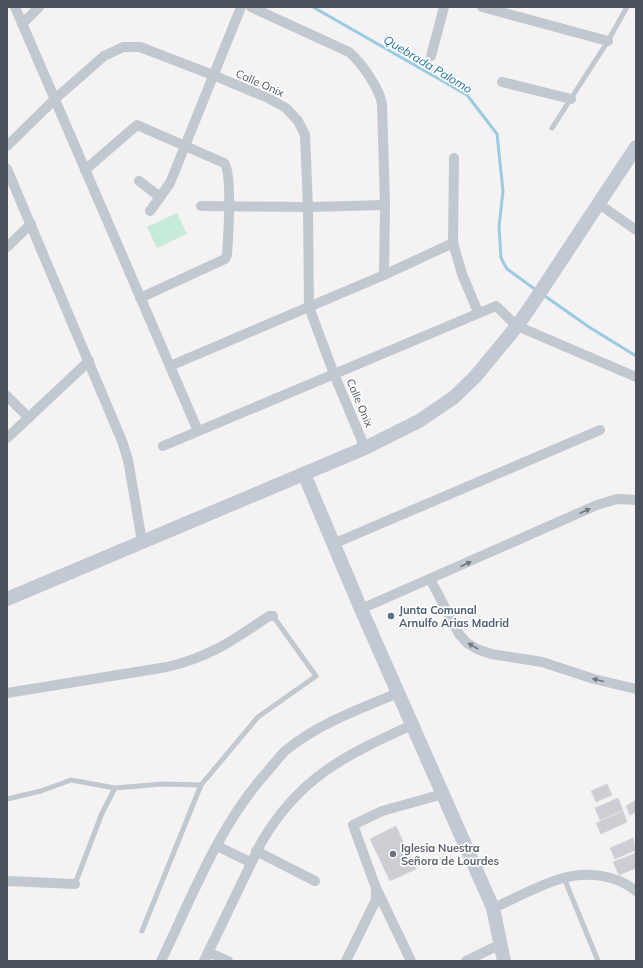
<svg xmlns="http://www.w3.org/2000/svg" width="643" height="968" font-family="Mulish,sans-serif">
	<rect width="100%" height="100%" fill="#f4f2f2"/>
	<!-- green -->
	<polygon fill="#c7ebd9" points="177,213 187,234 157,248 147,227"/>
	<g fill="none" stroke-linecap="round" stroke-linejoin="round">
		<!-- stream -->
		<g stroke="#9acbe3" stroke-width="3">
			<polyline points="313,7 467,95 497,134 503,191 499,227 501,258 507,269 536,290"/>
			<polyline points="542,294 589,327 636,356"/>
		</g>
	</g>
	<!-- building -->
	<g fill="#cdced4" stroke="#d7d8dc">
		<polygon points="607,784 612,795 596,802 591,791"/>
		<polygon points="618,798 623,810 600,820 595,808"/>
		<polygon points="636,800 636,812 630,815 626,806"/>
		<polygon points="623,811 627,822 601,834 596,823"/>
		<polygon points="396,826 416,869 390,881 370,839"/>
		<polygon points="633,838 636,850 615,859 610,848"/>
		<polygon points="636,853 636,868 619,875 613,862"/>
	</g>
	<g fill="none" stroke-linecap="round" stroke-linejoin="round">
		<!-- lane -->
		<g stroke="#c2c8cf" stroke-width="5">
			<polyline points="552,128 608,41 627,7"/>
			<polyline points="7,799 41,791 71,780 115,788 162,784 201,785"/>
			<polyline points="564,878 598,961"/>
			<polyline points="75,884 102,813 115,788"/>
			<polyline points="142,931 201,785 258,717 316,676 273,616"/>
		</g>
		<!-- street -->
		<g stroke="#c2c8cf" stroke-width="10">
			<polyline points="15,7 198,431"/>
			<path d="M251,7L349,52C361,62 380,89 382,104L385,205L384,275"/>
			<polyline points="482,7 608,41"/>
			<polyline points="22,24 39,7"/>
			<polyline points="431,56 444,7"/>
			<polyline points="502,82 571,99"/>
			<polyline points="7,146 55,99 104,56 123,47 140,47 213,75 268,98 286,108 298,121 305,135 308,207 309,307 334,374 365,448"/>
			<polyline points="454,158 453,243 462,274 478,312"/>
			<polyline points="7,169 122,441 128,460 142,541"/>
			<path d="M85,170L137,125L224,163C233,170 228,240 227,255L225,259L140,298"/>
			<polyline points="139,181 160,197"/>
			<polyline points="599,204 636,230"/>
			<polyline points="201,206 308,207 385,205"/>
			<polyline points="150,211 170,183 241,7"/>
			<polyline points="7,247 31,224"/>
			<polyline points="170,366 384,275 453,243"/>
			<polyline points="7,396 29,418"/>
			<polyline points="7,438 89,361"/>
			<polyline points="163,446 496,306 517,326 636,377"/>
			<polyline points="333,544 600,430"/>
			<polyline points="430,579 459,634 467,643 477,649 491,654 542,662 594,679 636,689"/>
			<polyline points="361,609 597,505 617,499 636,500"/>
			<path d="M7,693L167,667C210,657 234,640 269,616H273"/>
			<polyline points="217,846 250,862"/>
			<polyline points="256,851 315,881"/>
			<polyline points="7,881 75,884"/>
			<path d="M493,908C514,899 541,884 563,878C587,871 617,875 636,891"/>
			<polyline points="208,952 228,961"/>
			<path d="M161,961C192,897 219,825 267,772C273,765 279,757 285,751C318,724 359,709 398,693"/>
			<path d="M204,961L261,843C299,777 346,755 412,725"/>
			<polyline points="346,961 376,900 376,890"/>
			<polyline points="411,961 376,888 353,825 382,811 443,794"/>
			<polyline points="466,961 501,944"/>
		</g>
		<!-- secondary -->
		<g stroke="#c2c9d3" stroke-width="14">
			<polyline points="304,474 361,609 493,908 504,961"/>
			<polyline points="7,599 365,448 419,421 453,398 475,377 517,326 531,306 636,147"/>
		</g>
	</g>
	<!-- one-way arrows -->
	<defs><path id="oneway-solid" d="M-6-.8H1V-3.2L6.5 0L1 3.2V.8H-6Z"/></defs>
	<g fill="#6f767f">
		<use href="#oneway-solid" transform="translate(585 511) rotate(-24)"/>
		<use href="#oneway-solid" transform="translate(466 564) rotate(-24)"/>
		<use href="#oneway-solid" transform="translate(473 646) rotate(-150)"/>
		<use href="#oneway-solid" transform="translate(598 680) rotate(-166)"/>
	</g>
	<!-- markers -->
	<circle fill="#5c6f8a" stroke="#fff" stroke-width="1.5" cx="391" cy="616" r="4"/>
	<circle fill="#6b7280" stroke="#fff" stroke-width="1.5" cx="393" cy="854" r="4"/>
	<g text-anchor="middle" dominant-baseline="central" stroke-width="3.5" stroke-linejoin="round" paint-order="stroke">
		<!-- street labels -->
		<g font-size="11" fill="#4c535d" stroke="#fff">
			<text transform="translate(260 83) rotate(24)">Calle Onix</text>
			<text transform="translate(360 403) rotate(67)">Calle Onix</text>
		</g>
		<!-- service labels -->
		<g font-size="11" font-weight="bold" fill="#4e5e75" stroke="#fff" text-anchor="start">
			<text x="399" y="610">Junta Comunal<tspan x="399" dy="13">Arnulfo Arias Madrid</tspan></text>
		</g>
		<!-- worship labels -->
		<g font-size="11" font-weight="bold" fill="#5b616d" stroke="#fff" text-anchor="start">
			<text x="401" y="848">Iglesia Nuestra<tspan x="401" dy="13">Señora de Lourdes</tspan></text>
		</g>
		<!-- water labels -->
		<g font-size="12" font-style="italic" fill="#1f759e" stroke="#fff">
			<text transform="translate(428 64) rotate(31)">Quebrada Palomo</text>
		</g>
	</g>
	<!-- border -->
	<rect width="643" height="968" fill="none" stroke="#4c535d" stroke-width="16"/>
</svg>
